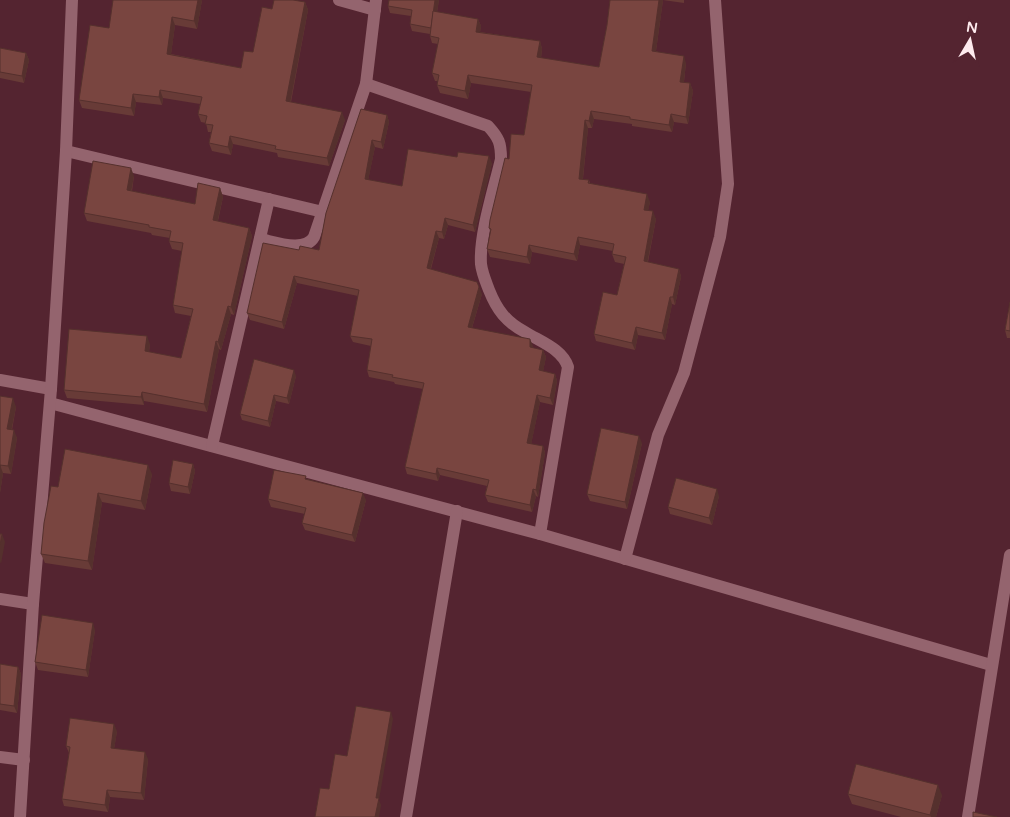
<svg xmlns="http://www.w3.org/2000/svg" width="1010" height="817" font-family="'Varela Round',sans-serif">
	<rect width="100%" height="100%" fill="#542430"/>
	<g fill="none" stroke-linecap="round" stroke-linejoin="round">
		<!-- minor -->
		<g stroke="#94646e" stroke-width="12">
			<polyline points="339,0 375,10"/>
			<path d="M366,84L488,126C499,138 501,143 501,159C494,189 479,235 481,264C482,273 486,282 489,290C497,310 506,322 525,332C541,342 562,349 568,367L540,534"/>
			<polyline points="66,151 323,212"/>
			<path d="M260,239C275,242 305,253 314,237L366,84L376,0"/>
			<polyline points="0,380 51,389"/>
			<polyline points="50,403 540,534 991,665"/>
			<polyline points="212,446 269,199"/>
			<polyline points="625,559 658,435 684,373 720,237 728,184 715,0"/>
			<polyline points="0,599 33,604"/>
			<polyline points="0,757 24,760"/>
			<polyline points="20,817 33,604 51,389 66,151 72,0"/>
			<polyline points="406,817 457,511"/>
			<polyline points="968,817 1010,555"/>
		</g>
	</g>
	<!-- wall -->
	<g fill="#683b37">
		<polygon points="202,0 197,29 175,25 171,54 241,68 253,52 272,9 305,2 308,10 291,102 345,120 329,166 278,157 277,153 233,144 231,155 212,151 209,143 211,132 208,132 206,123 201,122 198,114 200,104 163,98 162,105 136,102 134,116 82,108 79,100 109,28"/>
		<polygon points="389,0 439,0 437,12 478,19 481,26 480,32 540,41 542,49 541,58 599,67 607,25 610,0 684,0 684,3 663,0 656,51 686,63 684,82 690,83 693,91 688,124 674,122 672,132 632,126 632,124 594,119 592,128 588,128 583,179 589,180 590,183 650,202 648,210 656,219 648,262 679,269 681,277 675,305 672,304 665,340 638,335 635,350 596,341 594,334 617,295 624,264 615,262 612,254 613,251 580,245 577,261 532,252 530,264 490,257 487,249 491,233 489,228 509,159 524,135 531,92 471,83 468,99 440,93 437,85 438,81 435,81 432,73 438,44 432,43 430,36 430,34 412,31 410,24 411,16 390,13 388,6"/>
		<polygon points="0,48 26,53 29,60 24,83 0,78"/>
		<polygon points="387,115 389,122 383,149 375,147 368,180 402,186 492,163 475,232 448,225 444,239 439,238 431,269 482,294 472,328 533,346 533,348 543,350 546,357 543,371 555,374 557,381 553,405 540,402 531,444 543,446 545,453 538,497 536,496 532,512 488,502 485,495 487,486 440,475 438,481 407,474 405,467 423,389 395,384 394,382 369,377 367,370 371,346 353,342 350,336 358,296 297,283 284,329 250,320 247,313 299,250 319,250 326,213"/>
		<polygon points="134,176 132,191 195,204 220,188 223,197 218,221 249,228 252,236 234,315 231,314 221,350 219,349 207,412 144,401 144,405 67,398 64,390 150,344 149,352 181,358 191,316 175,313 173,305 182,251 172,249 169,241 170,238 152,235 151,233 87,221 84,213"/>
		<polygon points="1010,302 1010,338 1007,338 1005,330"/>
		<polygon points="296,376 289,404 276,401 270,427 242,420 240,414"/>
		<polygon points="0,396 16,407 12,430 17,438 11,474 3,473 0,493"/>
		<polygon points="642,443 627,509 590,501 587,494"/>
		<polygon points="193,464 195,471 190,494 171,491 169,483"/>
		<polygon points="152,474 145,510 102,502 92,570 45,563 41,554 58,487"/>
		<polygon points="307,479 366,500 355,542 305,530 302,523 305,514 271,507 268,499"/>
		<polygon points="719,496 712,525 670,514 668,507"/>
		<polygon points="95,630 88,677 38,670 35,662"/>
		<polygon points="0,664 18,667 21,674 17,713 0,710"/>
		<polygon points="117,731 114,749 148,759 144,800 110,797 108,812 64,806 62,799 69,753 66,746"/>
		<polygon points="848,794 942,795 936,817 901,817 852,804"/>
	</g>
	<!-- shaded-wall -->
	<g fill="#55302d">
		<polygon points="198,0 202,0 197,29 194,21"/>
		<polygon points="435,0 439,0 433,35 431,28"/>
		<polygon points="659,0 663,0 655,58 652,51"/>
		<polygon points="305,2 308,10 289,109 286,101"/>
		<polygon points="172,17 175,25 170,62 167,54"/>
		<polygon points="478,19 481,26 479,39 476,32"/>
		<polygon points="540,41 542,49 540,65 537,57"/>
		<polygon points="26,53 29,60 24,83 22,76"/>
		<polygon points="684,56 686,63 683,89 680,82"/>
		<polygon points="468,75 471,83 468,99 465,91"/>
		<polygon points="690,83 693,91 688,124 686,117"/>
		<polygon points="160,90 163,98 162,105 159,97"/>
		<polygon points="133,94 136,102 134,116 131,108"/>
		<polygon points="591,111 594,119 592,128 589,121"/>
		<polygon points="342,112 345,120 329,166 327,158"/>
		<polygon points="671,114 674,122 672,132 669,125"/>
		<polygon points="387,115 389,122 383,149 381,142"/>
		<polygon points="585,120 588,128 582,186 579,179"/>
		<polygon points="230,136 233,144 231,155 228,147"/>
		<polygon points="372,140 375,147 367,186 365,179"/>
		<polygon points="489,156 492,163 475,232 473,225"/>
		<polygon points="131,168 134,176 130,198 127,190"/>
		<polygon points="220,188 223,197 216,228 213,220"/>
		<polygon points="647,194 650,202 647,217 644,210"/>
		<polygon points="653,211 656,219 646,269 644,261"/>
		<polygon points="445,218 448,225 444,239 442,232"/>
		<polygon points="249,228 252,236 234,315 231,307"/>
		<polygon points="436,231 439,238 429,274 427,268"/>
		<polygon points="578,237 580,245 577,261 574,254"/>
		<polygon points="529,245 532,252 530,264 527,257"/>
		<polygon points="679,269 681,277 675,305 673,297"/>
		<polygon points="294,276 297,283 284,329 282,322"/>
		<polygon points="479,287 482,294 470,334 468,327"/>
		<polygon points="670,297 672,304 665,340 662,333"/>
		<polygon points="228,306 231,314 221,350 218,342"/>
		<polygon points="636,327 638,335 635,350 632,343"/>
		<polygon points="147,336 150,344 148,359 145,351"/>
		<polygon points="530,339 533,346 532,354 530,347"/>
		<polygon points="216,341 219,349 207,412 204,404"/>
		<polygon points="543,350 546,357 542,377 539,370"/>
		<polygon points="294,370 296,376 289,404 287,398"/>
		<polygon points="555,374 557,381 553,405 550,398"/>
		<polygon points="142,392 144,401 144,405 141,397"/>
		<polygon points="274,395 276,401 270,427 268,421"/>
		<polygon points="537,395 540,402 530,450 527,443"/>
		<polygon points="13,398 16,407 10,437 7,429"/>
		<polygon points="14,430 17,438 11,474 8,466"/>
		<polygon points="639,436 642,443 627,509 625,502"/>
		<polygon points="543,446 545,453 538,497 536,490"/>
		<polygon points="193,464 195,471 190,494 188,487"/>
		<polygon points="0,465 3,473 0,493"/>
		<polygon points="148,465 152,474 145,510 141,501"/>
		<polygon points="437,468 440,475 438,481 436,474"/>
		<polygon points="533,489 536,496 532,512 530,505"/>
		<polygon points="717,489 719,496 712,525 709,518"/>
		<polygon points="98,493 102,502 92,570 88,561"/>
		<polygon points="363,493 366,500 355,542 352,535"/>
		<polygon points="2,534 5,542 1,564 0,561 0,545"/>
		<polygon points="93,623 95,630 88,677 86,670"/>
		<polygon points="18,667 21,674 17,713 14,706"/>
		<polygon points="391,712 393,719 379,800 381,805 379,817 375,817 376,798"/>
		<polygon points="114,724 117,731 113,756 111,748"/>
		<polygon points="145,752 148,759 144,800 141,793"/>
		<polygon points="938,785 942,795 936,817 931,817 930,815"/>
		<polygon points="107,790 110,797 108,812 105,805"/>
	</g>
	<!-- building -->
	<g fill="#794540" stroke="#55302d">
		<polygon points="113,0 198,0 194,21 172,17 167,54 241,68 244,51 253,52 262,7 272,9 274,0 293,0 305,2 286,101 342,112 327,158 275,149 276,146 230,136 228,147 209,143 213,125 205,124 207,116 198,114 202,97 160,90 159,97 133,94 131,108 79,100 90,25 109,28"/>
		<polygon points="389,0 435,0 431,28 410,24 412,10 388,6"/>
		<polygon points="610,0 659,0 652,51 684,56 680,82 690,83 686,117 671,114 669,125 630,119 630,117 591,111 589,121 585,120 579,179 589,180 588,183 647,194 644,210 653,211 644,261 679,269 673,297 670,297 662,333 636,327 632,343 594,334 603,292 617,295 626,257 612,254 614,244 578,237 574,254 529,245 527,257 487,249 491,229 489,228 490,220 505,158 509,159 511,134 524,135 532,85 468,75 465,91 437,85 439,75 432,73 439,38 430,36 433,11 478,19 476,32 540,41 537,57 599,67 607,25"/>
		<polygon points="0,48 26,53 22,76 0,72"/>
		<polygon points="361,109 387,115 381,142 372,140 365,179 402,186 408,149 457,157 458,152 489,156 473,225 445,218 442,232 436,231 427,268 477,282 479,287 468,327 530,339 530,347 543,350 539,370 555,374 550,398 537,395 527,443 543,446 536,490 533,489 530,505 485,495 489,480 437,468 436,474 405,467 424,383 392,377 393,375 367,370 372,339 350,336 359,290 294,276 282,322 247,313 263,243 299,250 300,246 319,250 326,213"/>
		<polygon points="93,161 131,168 127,190 195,204 198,183 220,188 213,220 249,228 231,307 228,306 218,342 216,341 204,404 142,392 141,397 64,390 69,329 147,336 145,351 181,358 193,309 173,305 183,243 169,241 171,231 149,227 149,225 84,213"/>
		<polygon points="1010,302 1010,331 1005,330"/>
		<polygon points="254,359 294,370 287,398 274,395 268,421 240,414"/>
		<polygon points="0,396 13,398 7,429 14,430 8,466 0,465 0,467"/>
		<polygon points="601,428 639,436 625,502 587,494"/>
		<polygon points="65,449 148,465 141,501 98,493 88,561 41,554 44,523 51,486 58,487"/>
		<polygon points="173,460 193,464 188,487 169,483"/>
		<polygon points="274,470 306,476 305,479 363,493 352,535 302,523 306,508 268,499"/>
		<polygon points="676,478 717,489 709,518 668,507"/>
		<polygon points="0,534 2,534 0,545"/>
		<polygon points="42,615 93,623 86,670 35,662"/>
		<polygon points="0,664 18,667 14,706 0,704"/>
		<polygon points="356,706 391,712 376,798 379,798 375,817 315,817 320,788 329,789 335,754 347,756"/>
		<polygon points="70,718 114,724 111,748 145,752 141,793 107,790 105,805 62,799 70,747 66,746"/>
		<polygon points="856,764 938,785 930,815 848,794"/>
		<polygon points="973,812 997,817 973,817"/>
	</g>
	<!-- north arrow -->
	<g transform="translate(970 40) rotate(9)" stroke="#542430" stroke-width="4" paint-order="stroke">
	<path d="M0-4L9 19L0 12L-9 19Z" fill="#feebee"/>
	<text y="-8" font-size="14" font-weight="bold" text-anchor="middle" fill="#feebee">N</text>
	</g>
</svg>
